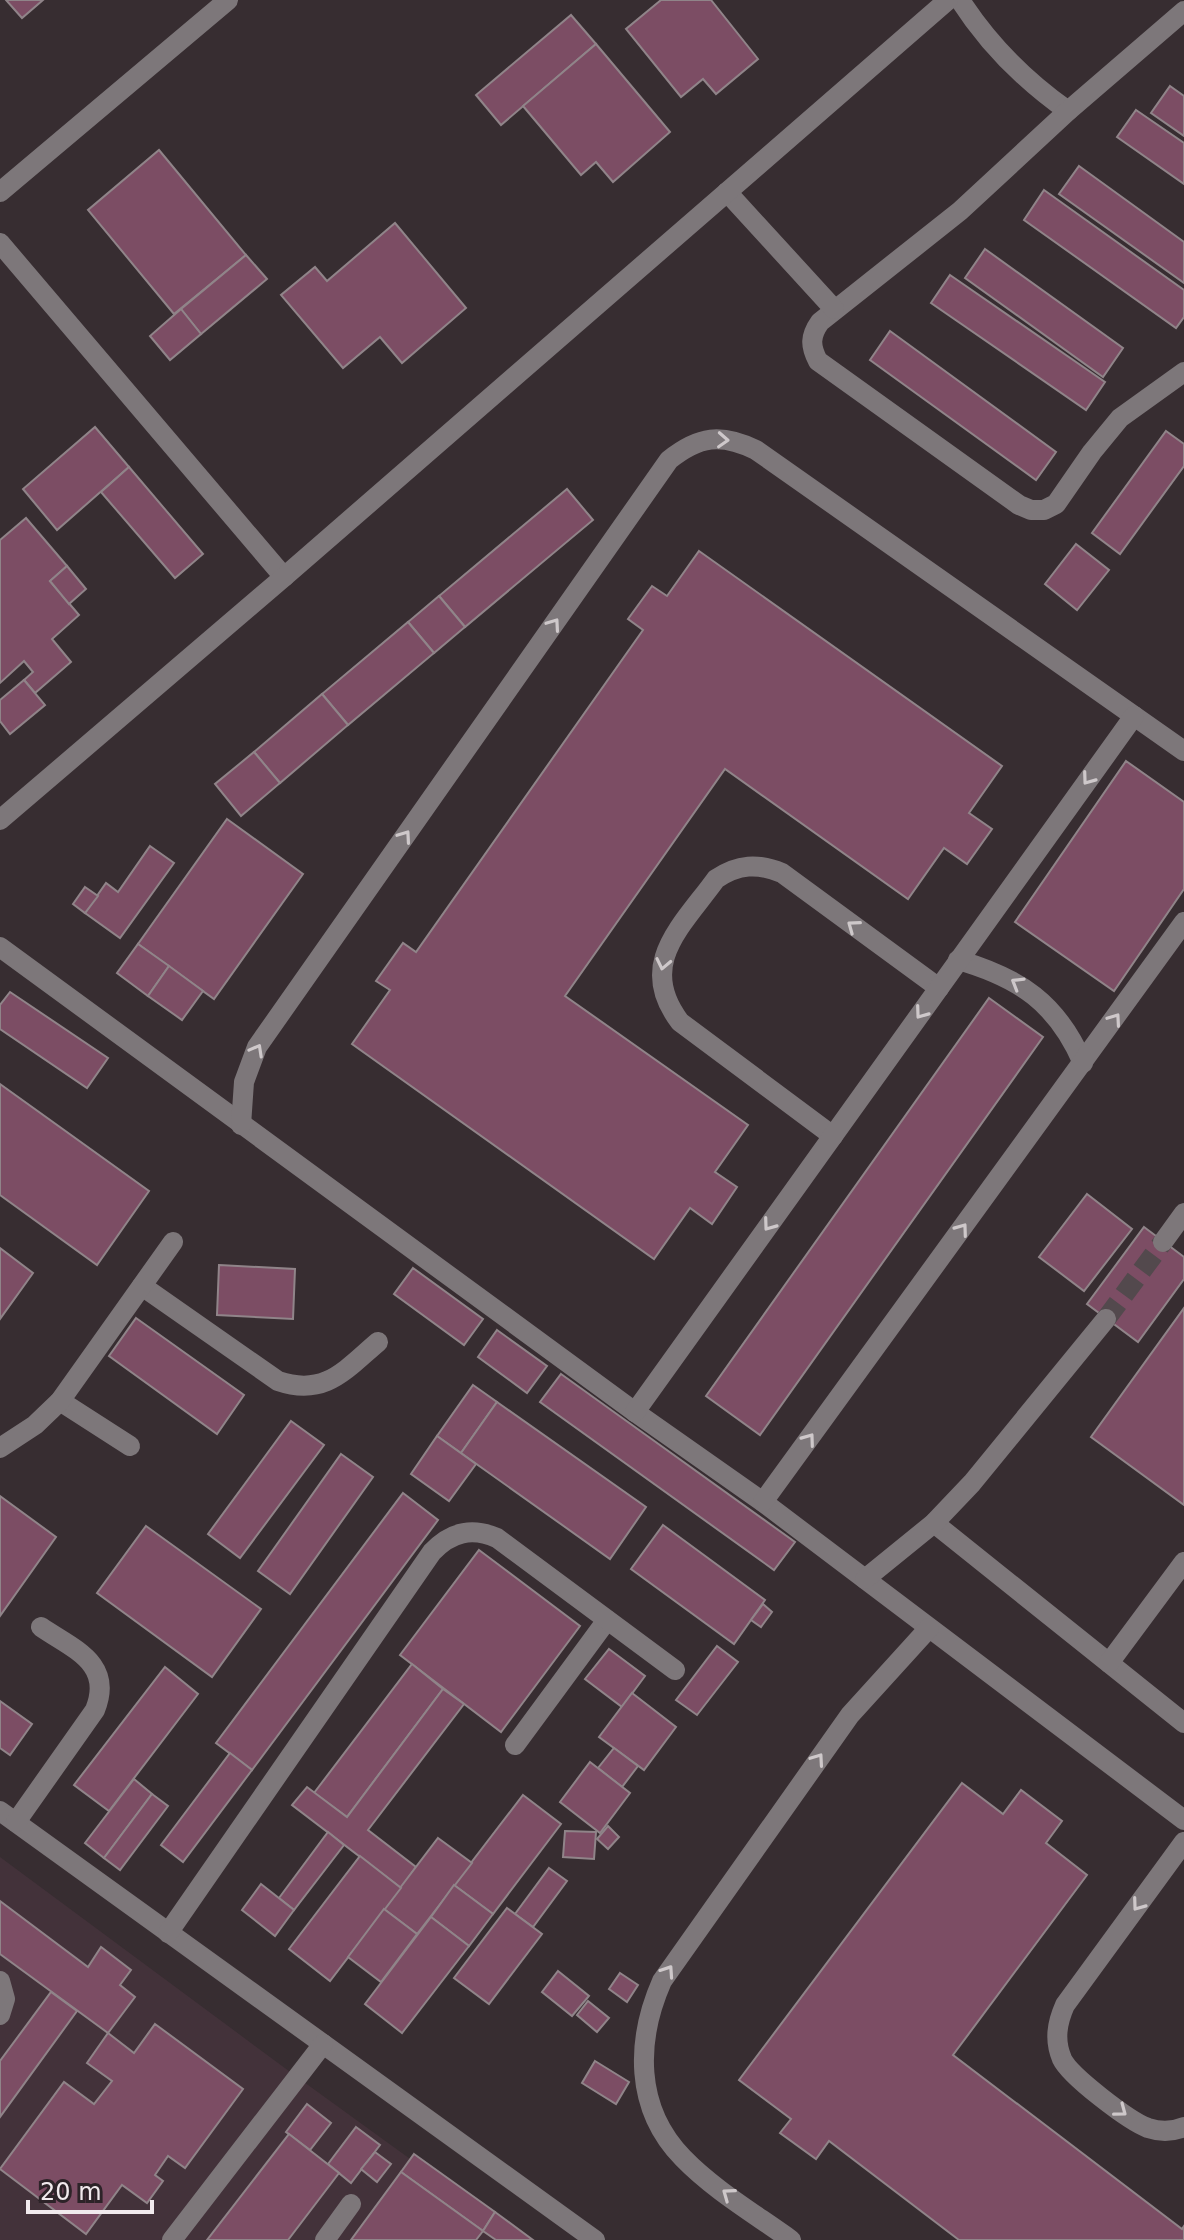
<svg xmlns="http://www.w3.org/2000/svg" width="1184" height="2240" font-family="'DejaVu Sans',sans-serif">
	<rect width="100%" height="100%" fill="#372d31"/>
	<!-- built -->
	<polygon fill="#43323a" points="0,1857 297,2077 522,2240 0,2240"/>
	<!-- building -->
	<g fill="#7c4d64" stroke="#908489" stroke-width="2">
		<polygon points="6,0 43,0 22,18"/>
		<polygon points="661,0 711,0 758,59 716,94 703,79 681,97 626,29"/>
		<polygon points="571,15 596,44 501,125 476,95"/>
		<polygon points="596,44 670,132 613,182 596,162 581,175 523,106"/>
		<polygon points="1170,86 1184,96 1184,136 1151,113"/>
		<polygon points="1136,110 1184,143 1184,184 1117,137"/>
		<polygon points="159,150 246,255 174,314 88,210"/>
		<polygon points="1079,166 1184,242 1184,283 1059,194"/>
		<polygon points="1044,190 1184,290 1184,317 1176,328 1024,220"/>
		<polygon points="395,223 466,308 402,363 380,337 343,368 281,295 315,267 327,281"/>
		<polygon points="985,249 1123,348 1103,377 965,278"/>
		<polygon points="246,255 267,279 201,334 181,309"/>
		<polygon points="950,275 1105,382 1086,410 931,303"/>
		<polygon points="181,309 201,334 170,360 150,336"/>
		<polygon points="890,331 1056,452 1036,480 870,360"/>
		<polygon points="95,427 129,467 57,530 23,489"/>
		<polygon points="1166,431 1184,444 1184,466 1120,554 1092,533"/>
		<polygon points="129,467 203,554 175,578 101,492"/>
		<polygon points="567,489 593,520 465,627 439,596"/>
		<polygon points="26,518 67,566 50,581 79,615 52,639 71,662 35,693 24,680 33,672 24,661 0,683 0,540"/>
		<polygon points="1076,544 1109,570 1077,610 1045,584"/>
		<polygon points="699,551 1002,766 969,813 992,829 967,864 944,848 908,899 725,769 565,996 748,1125 715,1172 737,1187 712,1224 690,1208 654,1259 352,1044 390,990 376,981 403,943 416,952 643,630 628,619 652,586 667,596"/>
		<polygon points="67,566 86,589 69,604 50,581"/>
		<polygon points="439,596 465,627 434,653 408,622"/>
		<polygon points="408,622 434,653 348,725 322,694"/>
		<polygon points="24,680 45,705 10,734 0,721 0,700"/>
		<polygon points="322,694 348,725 280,783 254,752"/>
		<polygon points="254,752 280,783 241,816 215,784"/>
		<polygon points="1126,761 1184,802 1184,889 1114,991 1015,922"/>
		<polygon points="227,819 303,874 214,999 138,944"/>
		<polygon points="150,846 174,863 120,938 85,913 106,883 118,892"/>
		<polygon points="85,887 98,896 85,913 73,904"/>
		<polygon points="138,944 169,966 148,996 117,973"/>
		<polygon points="169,966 203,991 182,1020 148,996"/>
		<polygon points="10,992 108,1058 87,1088 0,1029 0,1005"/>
		<polygon points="989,998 1043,1037 760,1435 706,1396"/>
		<polygon points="0,1084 149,1191 97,1265 0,1195"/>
		<polygon points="1087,1194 1132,1229 1084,1291 1039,1257"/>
		<polygon points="1144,1227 1184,1257 1184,1279 1138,1342 1087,1304"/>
		<polygon points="0,1248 33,1273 0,1319"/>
		<polygon points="219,1265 295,1269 293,1319 217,1315"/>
		<polygon points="413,1268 483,1319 464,1345 394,1294"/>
		<polygon points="1184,1308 1184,1505 1091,1437"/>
		<polygon points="136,1318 244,1395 217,1434 109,1356"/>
		<polygon points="497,1330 547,1366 527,1393 478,1357"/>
		<polygon points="561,1374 795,1542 774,1570 540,1402"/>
		<polygon points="473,1385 497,1402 461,1453 437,1436"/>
		<polygon points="497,1402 646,1507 610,1559 461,1453"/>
		<polygon points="291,1421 324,1445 240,1558 208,1534"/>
		<polygon points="437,1436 476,1464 449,1501 411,1474"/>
		<polygon points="341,1454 373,1477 290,1594 258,1571"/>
		<polygon points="403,1493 438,1520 252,1770 216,1743"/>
		<polygon points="0,1496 56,1537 0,1616"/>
		<polygon points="663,1525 765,1600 734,1644 631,1569"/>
		<polygon points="146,1526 261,1609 212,1677 97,1593"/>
		<polygon points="479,1550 580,1626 501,1732 400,1655"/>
		<polygon points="763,1604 772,1612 761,1627 751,1620"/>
		<polygon points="717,1646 738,1662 697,1715 676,1700"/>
		<polygon points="609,1649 645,1676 622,1707 585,1679"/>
		<polygon points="412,1664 443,1689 347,1817 314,1793"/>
		<polygon points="165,1667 198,1694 109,1811 74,1785"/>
		<polygon points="443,1689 464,1704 368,1830 416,1867 401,1888 292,1805 307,1787 347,1817"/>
		<polygon points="632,1693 676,1727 644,1770 599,1737"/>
		<polygon points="0,1701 32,1724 10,1755 0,1748"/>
		<polygon points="614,1748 638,1766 622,1787 598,1768"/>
		<polygon points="230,1753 252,1770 183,1862 161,1845"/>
		<polygon points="590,1762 630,1793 600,1833 560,1802"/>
		<polygon points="134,1779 152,1794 104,1858 85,1843"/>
		<polygon points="962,1783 1003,1814 1021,1790 1062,1821 1046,1843 1087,1875 953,2055 1182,2229 1184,2226 1184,2240 959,2240 829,2141 816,2159 780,2133 791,2119 739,2080"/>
		<polygon points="152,1794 168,1806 120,1870 104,1858"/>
		<polygon points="523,1795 561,1824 493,1914 454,1885"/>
		<polygon points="608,1826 619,1837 608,1849 597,1839"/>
		<polygon points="565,1831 596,1832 594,1859 563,1857"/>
		<polygon points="328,1832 344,1845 294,1910 279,1898"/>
		<polygon points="438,1838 472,1863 417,1934 384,1909"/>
		<polygon points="360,1856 401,1888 330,1981 289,1949"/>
		<polygon points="549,1868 567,1881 533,1927 515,1914"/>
		<polygon points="261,1884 294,1910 275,1936 242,1910"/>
		<polygon points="454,1885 493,1914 469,1946 431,1917"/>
		<polygon points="0,1901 88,1967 101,1947 131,1970 120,1985 135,1997 108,2033 0,1954"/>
		<polygon points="507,1908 542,1934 489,2004 454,1978"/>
		<polygon points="384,1909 417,1934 381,1982 348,1957"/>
		<polygon points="431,1917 469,1946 402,2033 365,2004"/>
		<polygon points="558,1971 589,1996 572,2016 542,1992"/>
		<polygon points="620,1973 638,1985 627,2002 609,1989"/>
		<polygon points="51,1992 77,2011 0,2117 0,2061"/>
		<polygon points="588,2001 609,2018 597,2032 577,2015"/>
		<polygon points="155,2024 243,2089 185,2168 168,2156 155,2175 163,2181 147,2203 122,2185 86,2234 0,2169 64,2082 94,2104 112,2081 87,2063 108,2033 134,2053"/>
		<polygon points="595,2061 629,2082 616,2104 582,2083"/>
		<polygon points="307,2104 331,2123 310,2150 286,2132"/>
		<polygon points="356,2127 380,2145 351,2183 328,2164"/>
		<polygon points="289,2134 339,2173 288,2240 207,2240"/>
		<polygon points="375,2152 391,2164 377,2182 361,2169"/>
		<polygon points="414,2154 495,2212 483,2231 401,2172"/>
		<polygon points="401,2172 483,2231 476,2240 351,2240"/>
		<polygon points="495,2212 533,2240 496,2240 483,2231"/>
	</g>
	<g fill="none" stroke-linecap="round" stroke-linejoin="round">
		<!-- minor-tunnel -->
		<polyline stroke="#53494d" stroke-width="20" stroke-dasharray="20 10" stroke-linecap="butt" points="1106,1319 1163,1242"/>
		<!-- minor -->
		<g stroke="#7d777a" stroke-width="20">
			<path d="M960,0C989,45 1024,80 1068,111"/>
			<path d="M1184,11L1068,111L960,211L820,322C810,336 810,346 818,361L1019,505L1031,510H1044L1056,504L1092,452L1120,418L1184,372"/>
			<polyline points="0,192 228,0"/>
			<polyline points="727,192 834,309"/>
			<polyline points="0,243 284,577"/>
			<polyline points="0,820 284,577 948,0"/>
			<polyline points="0,947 635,1412 763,1502 1184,1820"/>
			<path d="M958,960C1020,978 1057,1003 1083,1063"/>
			<path d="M241,1125L244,1082L257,1047L669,460C699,436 721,433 756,450L1184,751"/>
			<path d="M833,1136L680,1022C636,964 682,926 716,879C738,864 758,863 782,873L939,988"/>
			<polyline points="1163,1242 1184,1213"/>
			<path d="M142,1286L278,1381C325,1397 345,1370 378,1342"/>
			<polyline points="60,1401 130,1446"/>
			<polyline points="635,1412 1134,716"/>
			<polyline points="0,1448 35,1425 60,1401 173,1242"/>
			<polyline points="763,1502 1184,922"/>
			<polyline points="934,1523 1184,1723"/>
			<polyline points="865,1579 934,1523 972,1483 1106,1319"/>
			<polyline points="1109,1663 1184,1562"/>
			<polyline points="515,1745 607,1620"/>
			<polyline points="0,1811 595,2240"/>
			<path d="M16,1822L95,1710C114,1663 73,1649 41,1627"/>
			<path d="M1184,1842L1065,2005C1057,2023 1054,2040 1062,2059C1070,2076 1129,2121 1148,2128C1160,2132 1172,2132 1184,2127"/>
			<path d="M168,1933L432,1552C451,1532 472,1527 497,1538L675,1670"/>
			<polyline points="0,1981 5,1999 0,2015"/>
			<polyline points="172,2240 323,2044"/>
			<polyline points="325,2240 351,2204"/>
			<path d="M791,2240C755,2214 714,2190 683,2158C634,2108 636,2040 662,1981L850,1715L929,1628"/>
		</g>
	</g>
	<!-- one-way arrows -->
	<defs><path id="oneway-chevron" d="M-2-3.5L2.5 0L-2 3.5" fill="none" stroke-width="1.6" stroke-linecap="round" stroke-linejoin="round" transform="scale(2)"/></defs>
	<g stroke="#cec8ca">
		<use href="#oneway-chevron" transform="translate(723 440) rotate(3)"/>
		<use href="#oneway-chevron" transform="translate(554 624) rotate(-55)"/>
		<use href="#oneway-chevron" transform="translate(1088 779) rotate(126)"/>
		<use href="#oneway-chevron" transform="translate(405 836) rotate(-55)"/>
		<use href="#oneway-chevron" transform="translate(853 926) rotate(-144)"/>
		<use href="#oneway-chevron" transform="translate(663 964) rotate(102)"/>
		<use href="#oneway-chevron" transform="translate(1017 983) rotate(-149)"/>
		<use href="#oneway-chevron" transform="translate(921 1013) rotate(126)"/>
		<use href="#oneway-chevron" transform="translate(1115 1019) rotate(-55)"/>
		<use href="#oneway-chevron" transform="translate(257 1050) rotate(-61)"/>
		<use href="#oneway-chevron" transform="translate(769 1225) rotate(126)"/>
		<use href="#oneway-chevron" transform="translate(962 1229) rotate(-54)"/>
		<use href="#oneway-chevron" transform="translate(809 1439) rotate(-54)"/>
		<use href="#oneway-chevron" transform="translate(818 1759) rotate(-55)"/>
		<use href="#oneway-chevron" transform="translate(1138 1905) rotate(126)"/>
		<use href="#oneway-chevron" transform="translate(668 1971) rotate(-56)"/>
		<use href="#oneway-chevron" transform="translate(1121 2111) rotate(37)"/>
		<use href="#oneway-chevron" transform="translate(728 2194) rotate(-144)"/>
	</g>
	<!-- scale -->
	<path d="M28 2200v12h124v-12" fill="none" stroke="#f1eaed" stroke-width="4"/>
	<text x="40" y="2200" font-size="24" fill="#f1eaed" stroke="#2d2328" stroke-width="6" paint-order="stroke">20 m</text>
</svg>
